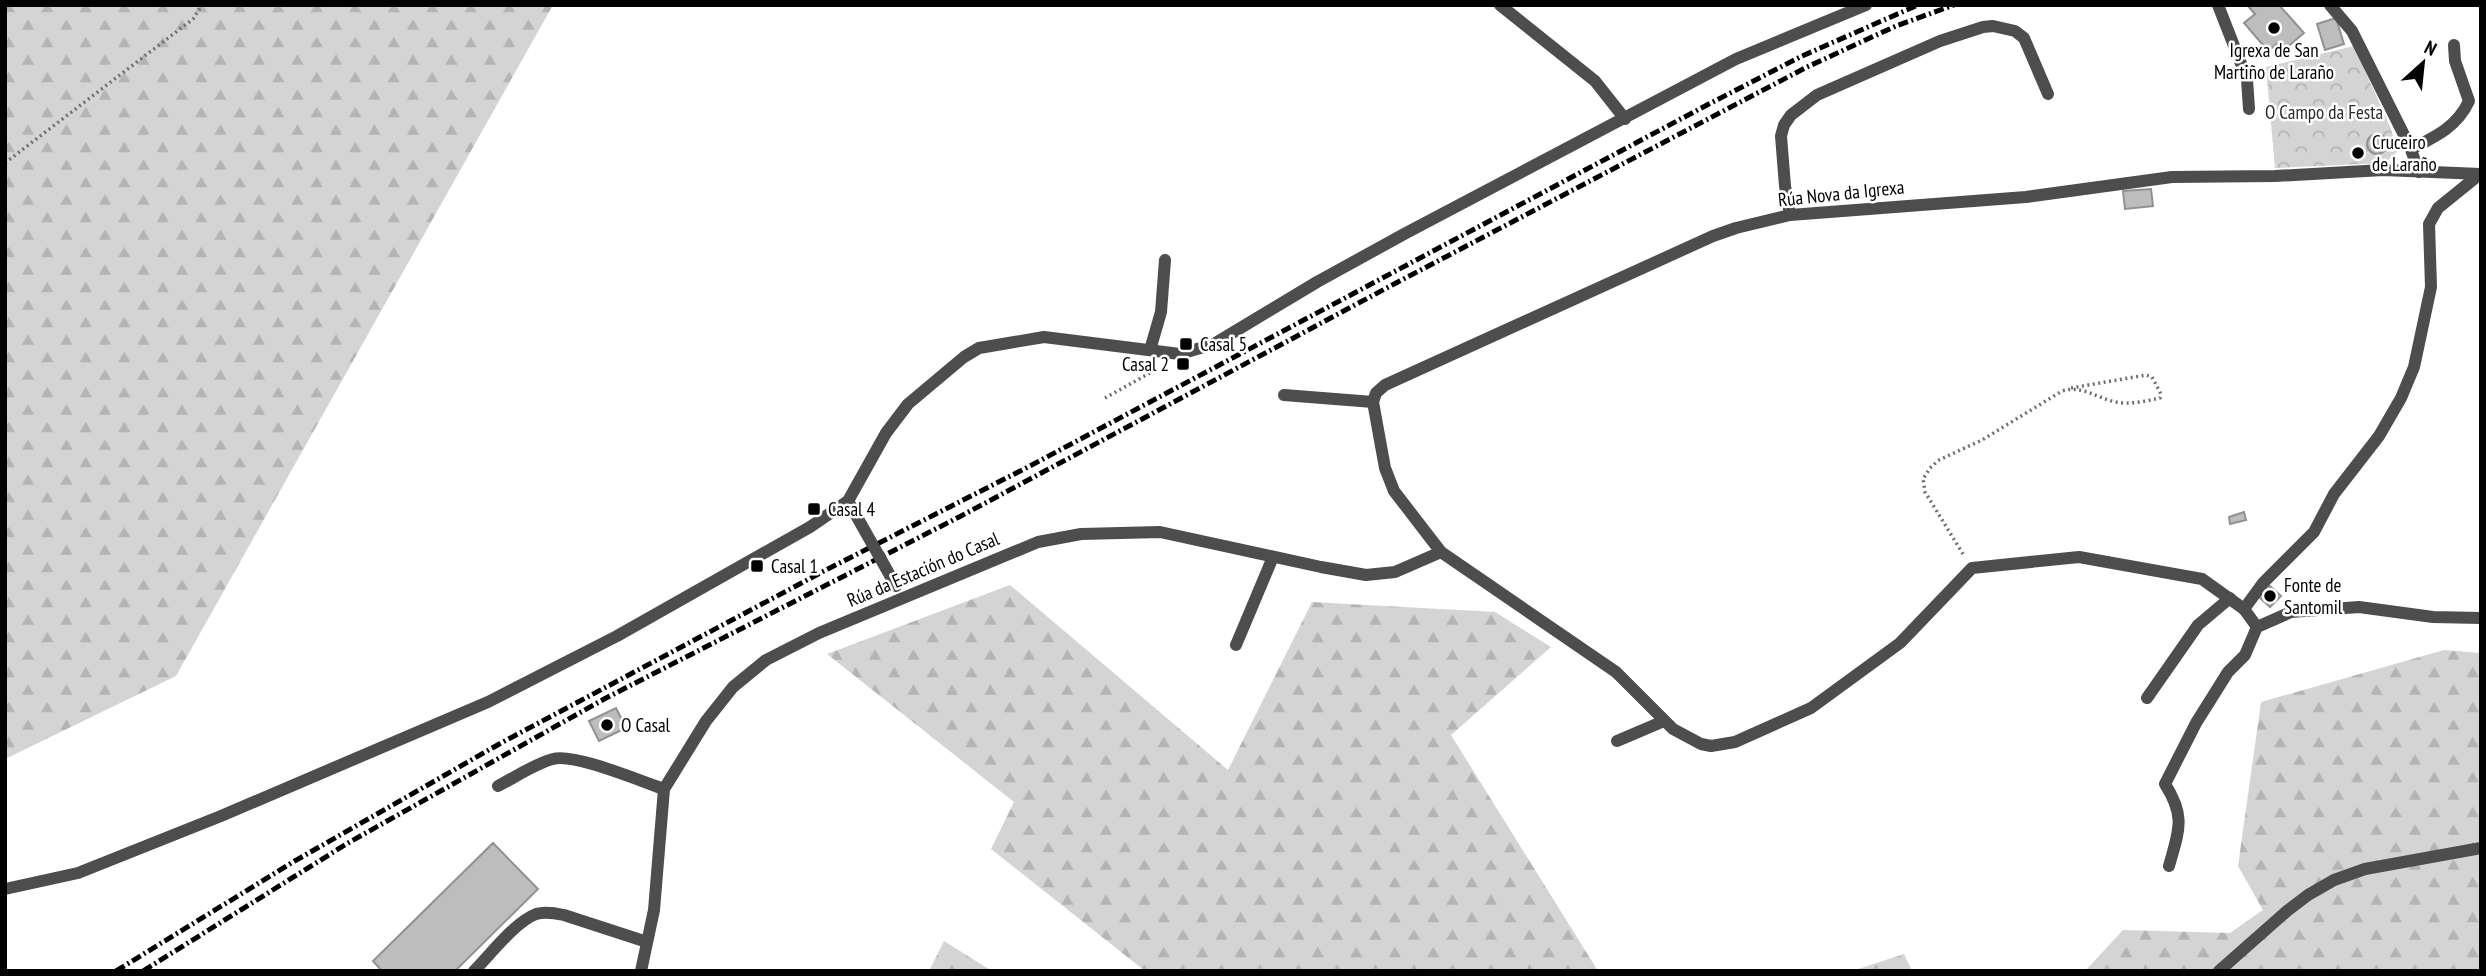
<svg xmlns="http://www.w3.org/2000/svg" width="2486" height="976" font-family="'PT Sans Narrow',sans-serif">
	<defs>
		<pattern id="forest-firs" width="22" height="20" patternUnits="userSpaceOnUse" patternTransform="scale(1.75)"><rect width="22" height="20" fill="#d4d4d4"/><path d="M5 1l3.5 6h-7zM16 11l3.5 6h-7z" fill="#b4b4b4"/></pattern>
		<pattern id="park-crowns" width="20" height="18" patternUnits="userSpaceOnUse" patternTransform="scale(1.75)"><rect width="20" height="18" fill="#d4d4d4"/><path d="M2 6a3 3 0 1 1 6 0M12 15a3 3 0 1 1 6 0" fill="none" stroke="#b4b4b4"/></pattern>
	</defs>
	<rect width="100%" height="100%" fill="#fff"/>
	<!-- forest -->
	<g fill="url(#forest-firs)">
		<polygon points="5,5 553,5 176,676 5,759"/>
		<polygon points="1010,585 1228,770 1312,602 1495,612 1551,647 1451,735 1598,971 1145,971 991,849 1014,802 827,654"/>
		<polygon points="2444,650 2481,653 2481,971 2085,971 2123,930 2230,933 2263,910 2238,866 2261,702"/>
		<polygon points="944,941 992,971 929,971"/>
		<polygon points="1904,954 1912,971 1852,971"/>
	</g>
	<!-- park -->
	<polygon fill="url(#park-crowns)" points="2354,46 2391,129 2397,152 2385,163 2275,168 2266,67"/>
	<!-- building -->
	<g fill="#bdbdbd" stroke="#919191" stroke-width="2">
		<polygon points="2247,5 2279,5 2304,33 2284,50 2278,43 2268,51 2244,23 2255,14"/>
		<polygon points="2336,18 2344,44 2325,50 2317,24"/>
		<circle cx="2377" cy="144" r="10"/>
		<polygon points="2151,189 2153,206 2125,209 2123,191"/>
		<polygon points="2244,512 2246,520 2230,524 2229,517"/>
		<polygon points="2270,586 2281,596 2270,607 2259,597"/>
		<polygon points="616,708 626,728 599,741 589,721"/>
		<polygon points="493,843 538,889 455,971 382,971 373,961"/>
	</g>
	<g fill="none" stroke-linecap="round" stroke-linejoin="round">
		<!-- path -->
		<g stroke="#6f6f6f" stroke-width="3.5" stroke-dasharray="2 3.5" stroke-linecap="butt">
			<polyline points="5,163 193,19 202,5"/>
			<polyline points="1105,398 1157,369"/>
			<path d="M1963,554L1925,492L1923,479L1930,468L1939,460L1982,440L2062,391C2083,385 2096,398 2116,402C2130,405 2146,401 2160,398L2161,394L2152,377L2146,375L2071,388"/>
		</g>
		<!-- minor -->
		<g stroke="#4d4d4d" stroke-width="12">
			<polyline points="1500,5 1595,81 1625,119"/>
			<polyline points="2218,5 2247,79 2249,109"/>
			<polyline points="2330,5 2352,31 2410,147 2419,172"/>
			<path d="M2411,149C2435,137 2457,127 2469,101L2455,61L2454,45"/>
			<polyline points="1790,215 1785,186 1781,136 1784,125 1791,115 1817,95 1940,41 1983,27 1993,26 2015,31 2024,38 2048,94"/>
			<polyline points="1150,350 1161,312 1165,260"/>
			<polyline points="1284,395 1373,402"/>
			<polyline points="2244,609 2202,579 2079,557 1972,568 1900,643 1811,708 1735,742 1711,746 1701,744 1673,729 1616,672 1441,552 1394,491 1385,468 1373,402 1376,393 1385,385 1713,236 1736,228 1790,215 2026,197 2172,177 2275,176 2383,170 2481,174"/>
			<polyline points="2257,627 2244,609 2263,583 2314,532 2334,494 2379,436 2401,398 2414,367 2431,287 2429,224 2438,208 2480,174"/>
			<polyline points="1236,645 1273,557"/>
			<polyline points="2147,698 2198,625 2230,598"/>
			<polyline points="1617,741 1664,721"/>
			<path d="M498,786C514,778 536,763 553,759C574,753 640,781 664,789"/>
			<path d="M2169,866C2179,830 2186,817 2165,784L2196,723L2228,672L2245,655L2257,627L2291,612L2359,607L2433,617L2481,618"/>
			<polyline points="5,889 78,873 221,816 488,702 617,636 810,527 848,501 886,433 908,404 964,357 979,348 1044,337 1180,354 1214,344 1317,282 1406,233 1736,59 1866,5"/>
			<path d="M474,971C490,955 515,922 536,914C545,911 555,913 564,915L647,942"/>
			<polyline points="641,971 654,910 664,789 706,721 733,687 766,660 819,633 1038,542 1081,534 1160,532 1321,567 1366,575 1395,572 1441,552"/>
			<polyline points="2219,971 2287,911 2308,895 2334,880 2365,869 2481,848"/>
		</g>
		<!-- rail -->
		<g stroke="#000" stroke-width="5" stroke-dasharray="10 3.5 2 3.5" stroke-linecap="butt">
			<polyline points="116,971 293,862 501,743 824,571 1028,467 1707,105 1802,56 1918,5"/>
			<polyline points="143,971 348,843 606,698 961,516 1396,283 1807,67 1896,26 1954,5"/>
		</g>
		<!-- minor-bridge -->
		<polyline stroke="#4d4d4d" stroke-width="12" points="848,501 896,586"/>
	</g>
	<!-- markers -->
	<g fill="#000" stroke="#fff" stroke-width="2.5">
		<circle cx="2274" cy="28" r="7"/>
		<circle cx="2358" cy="153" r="7"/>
		<rect x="1179" y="337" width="14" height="14" rx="3.5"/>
		<rect x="1176" y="357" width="14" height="14" rx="3.5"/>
		<rect x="807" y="502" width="14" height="14" rx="3.5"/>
		<rect x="750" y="559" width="14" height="14" rx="3.5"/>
		<circle cx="2270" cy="596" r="7"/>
		<circle cx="607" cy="725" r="7"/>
	</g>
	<g text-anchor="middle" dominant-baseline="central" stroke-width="5" stroke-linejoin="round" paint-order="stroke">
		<!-- poi labels -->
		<g font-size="19" fill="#000" stroke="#fff" text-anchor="start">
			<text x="2274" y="50" text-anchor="middle">Igrexa de San<tspan x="2274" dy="22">Martiño de Laraño</tspan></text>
			<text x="2372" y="142">Cruceiro<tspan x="2372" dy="22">de Laraño</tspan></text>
			<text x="1200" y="344">Casal 5</text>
			<text x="1169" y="364" text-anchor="end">Casal 2</text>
			<text x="828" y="509">Casal 4</text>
			<text x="771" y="566">Casal 1</text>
			<text x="2284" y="585">Fonte de<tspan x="2284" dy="22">Santomil</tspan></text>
			<text x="621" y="725">O Casal</text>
		</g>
		<!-- park labels -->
		<g font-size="19" fill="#2b2b2b" stroke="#fff">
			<text x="2324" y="112">O Campo da Festa</text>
		</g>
		<!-- street labels -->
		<g font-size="19" fill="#000" stroke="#fff">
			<text transform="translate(1841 193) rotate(-6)">Rúa Nova da Igrexa</text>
			<text transform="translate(923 569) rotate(-23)">Rúa da Estación do Casal</text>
		</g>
	</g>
	<!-- border -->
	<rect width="2486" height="976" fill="none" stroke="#000000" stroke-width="14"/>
	<!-- north arrow -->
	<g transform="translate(2423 63) rotate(27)" stroke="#ffffff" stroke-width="5" paint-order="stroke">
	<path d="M0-5L12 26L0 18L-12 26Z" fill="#000000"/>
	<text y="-10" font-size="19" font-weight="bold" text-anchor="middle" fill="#000000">N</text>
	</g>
</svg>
